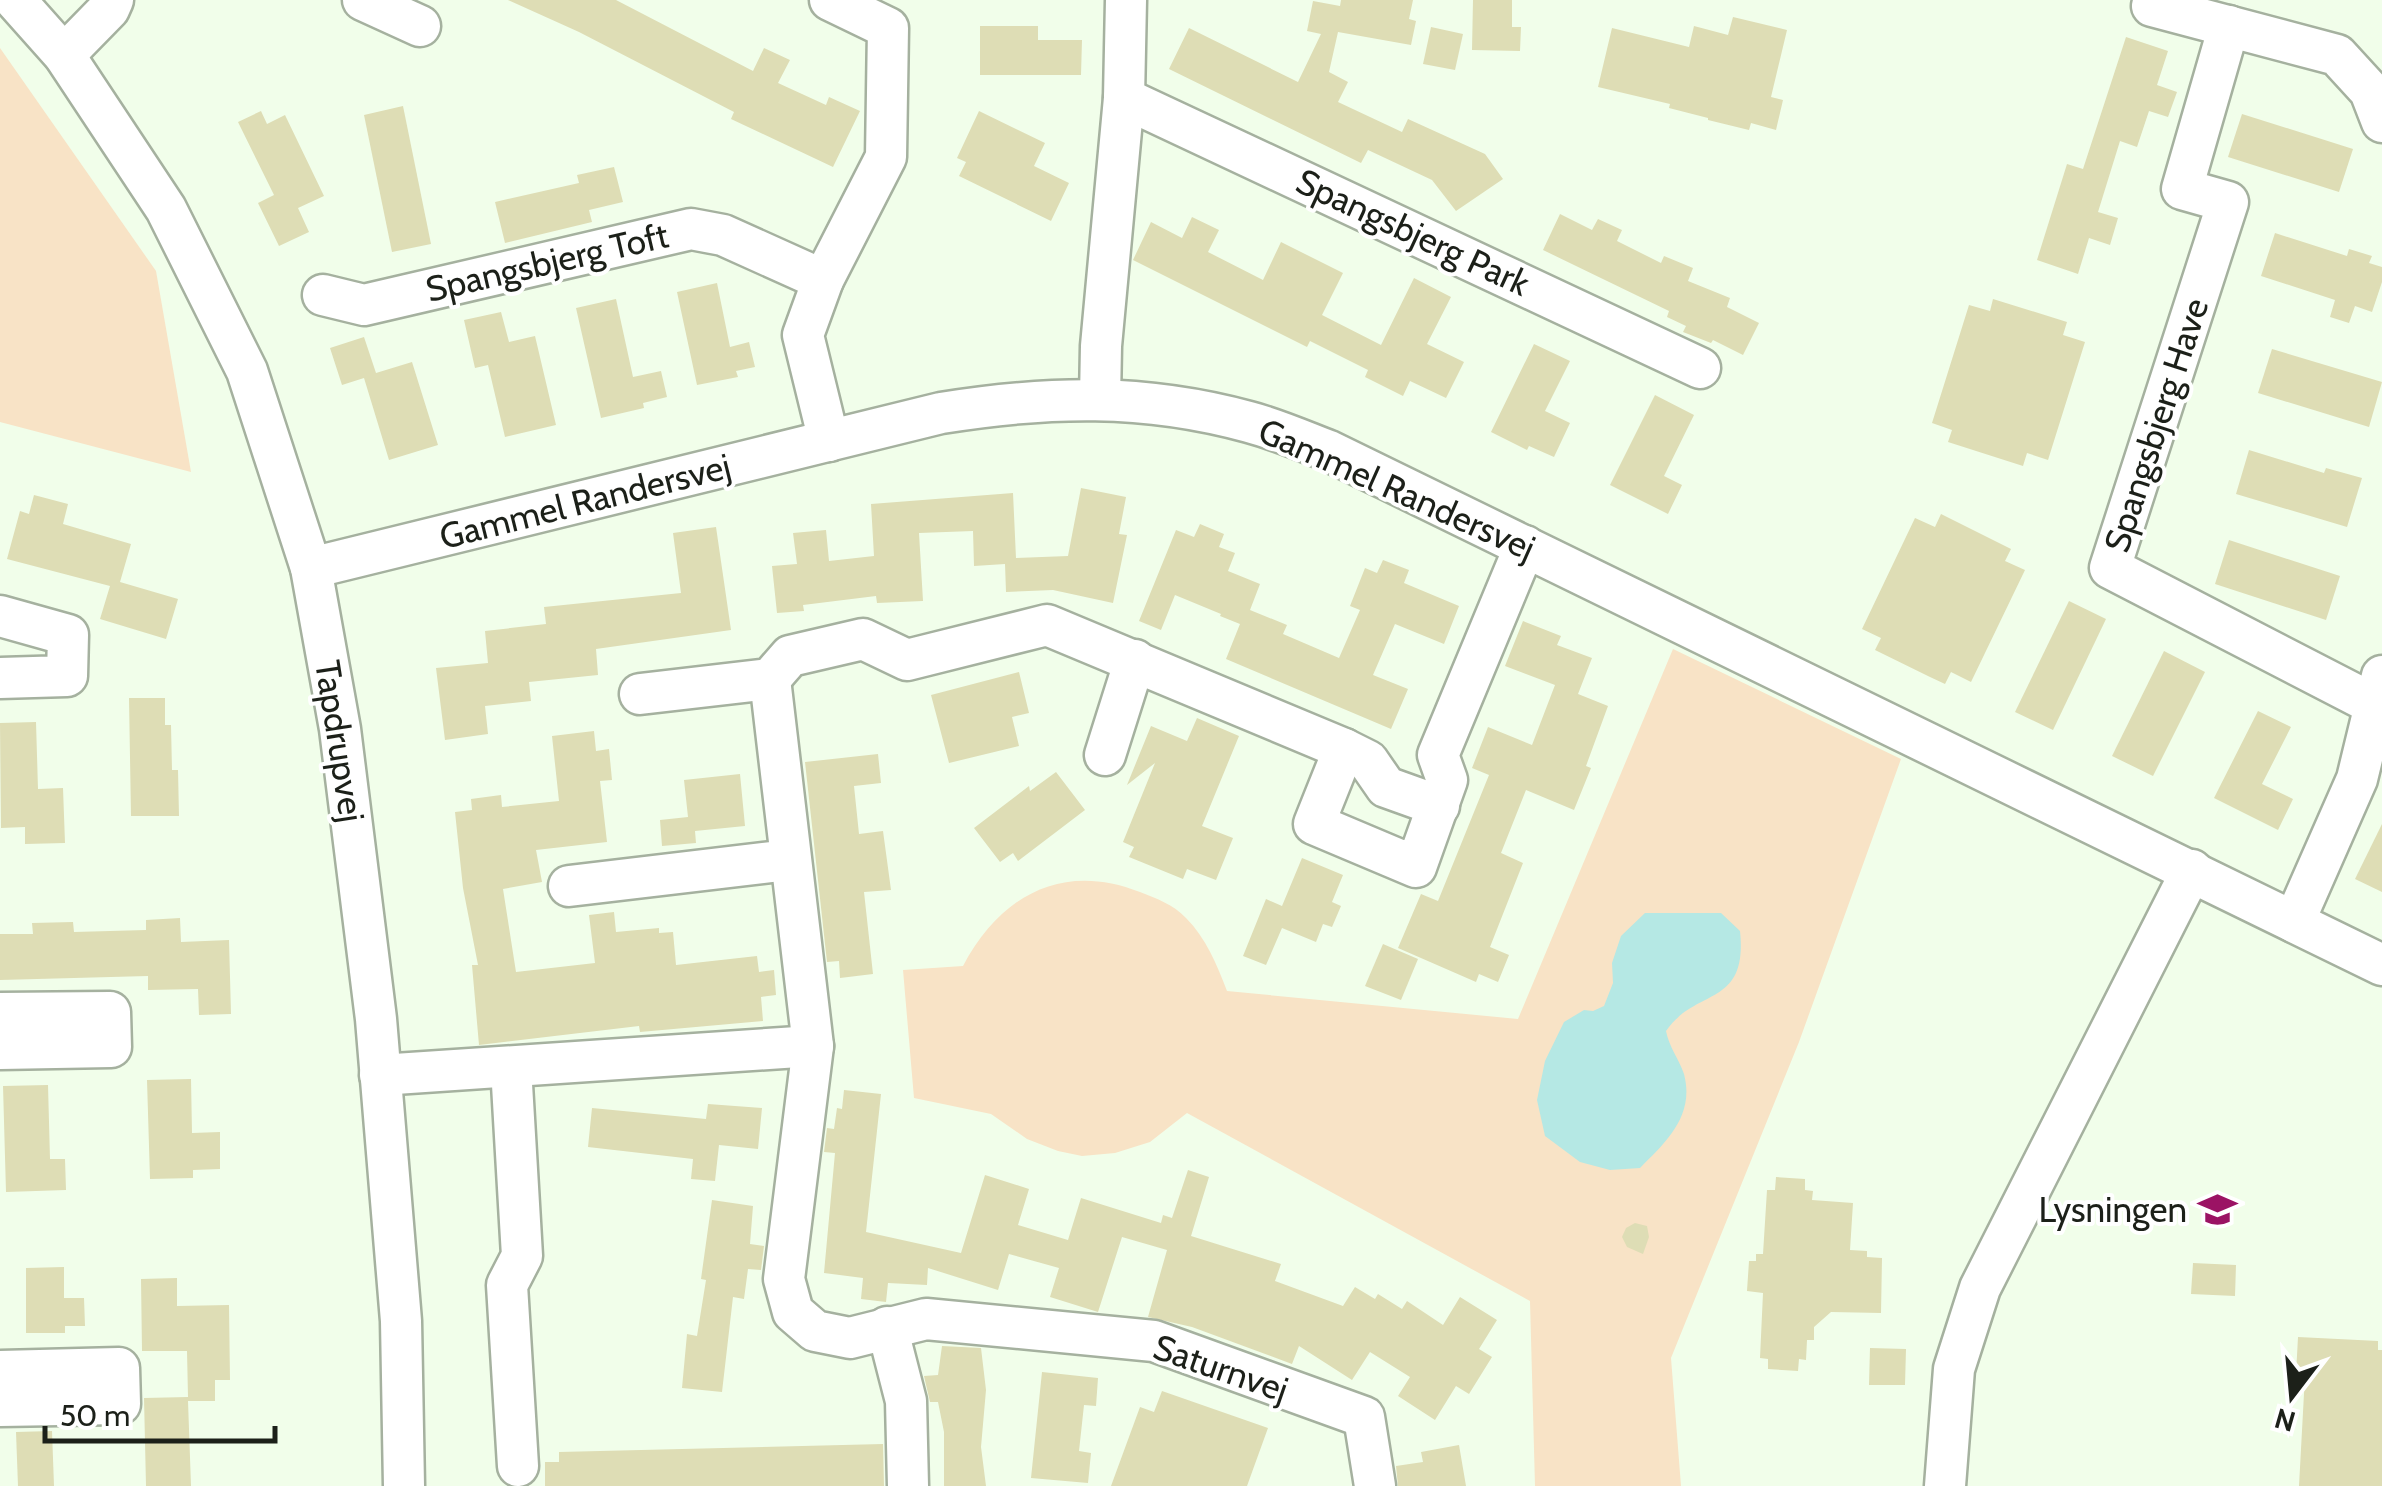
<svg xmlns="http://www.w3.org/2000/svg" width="2382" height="1486" font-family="Cabin,sans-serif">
	<rect width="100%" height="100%" fill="#f1feea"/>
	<!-- green -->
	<g fill="#f8e3c6">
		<polygon points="0,48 156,271 191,472 0,422"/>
		<path d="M1673,649L1901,759L1799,1042L1671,1358L1681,1486H1535L1530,1301L1187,1113L1150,1142L1115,1153L1082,1156L1058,1151L1027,1139L991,1114L914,1098L903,970L963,966C1000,896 1062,861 1140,892C1157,899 1173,904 1186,918C1206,938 1217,965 1227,991L1518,1019Z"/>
	</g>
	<!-- water -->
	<path fill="#b5e8e4" d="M1645,913H1721L1740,931C1748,1008 1696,987 1666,1031C1669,1047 1679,1059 1684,1074C1695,1116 1666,1142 1640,1168L1610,1170L1580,1162L1545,1136L1537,1100L1545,1061L1564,1022L1584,1010L1593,1011L1604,1006L1613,983L1612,963L1621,936Z"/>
	<!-- building -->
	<g fill="#deddb5">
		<polygon points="508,0 616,0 753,71 764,48 790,60 778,83 826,105 829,97 860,111 833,167 731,119 734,112 579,32"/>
		<polygon points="1341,0 1413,0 1409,19 1416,21 1411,45 1338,32 1329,72 1348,82 1338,102 1402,132 1408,119 1485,154 1503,179 1456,211 1432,180 1368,150 1361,163 1169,69 1189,28 1298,82 1321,34 1307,31 1313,1 1340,6"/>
		<polygon points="1473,0 1512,0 1512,27 1521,27 1520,51 1472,50"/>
		<polygon points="1733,17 1787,30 1771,97 1783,100 1776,130 1751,123 1749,130 1708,120 1708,118 1669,108 1670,104 1598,87 1612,28 1689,47 1694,26 1728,35"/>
		<polygon points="980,26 1038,26 1038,40 1082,40 1081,75 980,75"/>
		<polygon points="1431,27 1463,34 1455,70 1423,64"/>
		<polygon points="2126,37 2168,51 2157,85 2177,92 2168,117 2149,111 2137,147 2120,141 2098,212 2118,218 2110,245 2089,238 2078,274 2037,260 2067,164 2083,169"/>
		<polygon points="403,106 431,244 392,252 364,115"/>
		<polygon points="261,111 267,124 285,115 324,196 298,208 309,232 279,246 258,203 274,195 238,122"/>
		<polygon points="979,111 1045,143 1034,166 1069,183 1051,221 959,176 966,162 957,158"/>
		<polygon points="2242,114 2353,149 2339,192 2228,157"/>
		<polygon points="614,167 623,202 589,210 592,222 505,243 495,202 579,183 577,175"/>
		<polygon points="1560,214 1592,230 1598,219 1622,230 1617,241 1661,263 1664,256 1693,268 1688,281 1730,298 1727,307 1759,323 1743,355 1713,340 1711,343 1683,332 1686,326 1667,317 1669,311 1543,250"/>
		<polygon points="1192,217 1219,230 1208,252 1263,280 1281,242 1343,273 1322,315 1381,345 1414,278 1451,297 1427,344 1464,362 1446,398 1410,381 1403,396 1365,377 1368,370 1310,341 1307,347 1133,260 1151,222 1182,238"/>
		<polygon points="2275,233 2347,256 2349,249 2372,256 2369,263 2382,267 2382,282 2372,312 2355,306 2349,323 2330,317 2335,300 2261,276"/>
		<polygon points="717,283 730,347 749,342 755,367 736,371 738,377 697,385 677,292"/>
		<polygon points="616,299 633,377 661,371 667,397 643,403 644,408 601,418 576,308"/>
		<polygon points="1993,299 2067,322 2063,335 2085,342 2048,460 2027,453 2023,466 1948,442 1952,430 1932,423 1969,305 1990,311"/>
		<polygon points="501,312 509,342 535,336 556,425 505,437 488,365 475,368 464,320"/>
		<polygon points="364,337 376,373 412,362 438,445 389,460 364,378 342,385 330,348"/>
		<polygon points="1534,344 1570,361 1545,411 1570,423 1554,457 1529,446 1527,450 1491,432"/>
		<polygon points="2272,349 2382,382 2369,427 2258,393"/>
		<polygon points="1655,395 1694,415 1664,476 1682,485 1668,514 1610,485"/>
		<polygon points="2249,450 2324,473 2326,468 2362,478 2347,527 2236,494"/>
		<polygon points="1081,488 1126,497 1119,534 1127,535 1113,603 1053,590 1006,592 1005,564 974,566 973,531 919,533 923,601 877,603 876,596 803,605 804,611 777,613 772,566 797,564 793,533 826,530 829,561 874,556 871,504 1013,493 1016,558 1068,556"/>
		<polygon points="34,495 68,504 63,524 131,544 120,582 178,599 166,639 100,619 110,586 7,559 20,511 29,514"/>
		<polygon points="1941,514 2011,549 2005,561 2025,570 1971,682 1951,672 1945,684 1930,677 1875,650 1881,638 1862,629 1915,518 1935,527"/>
		<polygon points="1200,524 1224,534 1219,547 1235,553 1228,571 1260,584 1250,610 1287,625 1283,634 1339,658 1360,610 1350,606 1365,568 1377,573 1383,560 1409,570 1404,583 1459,606 1444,644 1395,624 1373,675 1408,689 1391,729 1226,659 1240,624 1220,616 1221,614 1175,595 1161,630 1139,621 1176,530 1194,537"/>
		<polygon points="716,527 731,630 596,649 598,675 529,682 531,701 485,706 488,734 445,740 436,668 488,663 485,631 546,624 544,607 681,593 673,533"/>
		<polygon points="2229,540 2340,576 2326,620 2215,584"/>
		<polygon points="2069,601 2106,619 2053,730 2015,712"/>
		<polygon points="1523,621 1561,636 1557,645 1592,658 1578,694 1608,706 1586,766 1591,768 1574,810 1526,790 1501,853 1523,863 1490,947 1509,955 1498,982 1479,974 1476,982 1398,948 1421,894 1438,901 1489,775 1472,768 1488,727 1532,745 1555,685 1505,666"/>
		<polygon points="2164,651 2205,672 2153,776 2112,756"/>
		<polygon points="1019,672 1029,713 1012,717 1019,746 949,763 931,695"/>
		<polygon points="129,698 165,698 165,725 171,725 172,770 178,770 179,816 131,816"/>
		<polygon points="2258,711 2291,727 2262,784 2293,799 2278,830 2214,798"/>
		<polygon points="1197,718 1239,736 1202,826 1233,838 1216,880 1187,869 1183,879 1129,857 1134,847 1123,842 1155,763 1127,785 1151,726 1187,741"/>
		<polygon points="36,722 38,789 63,788 65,843 25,844 25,827 1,828 0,723"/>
		<polygon points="594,731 596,751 609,749 612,780 600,781 607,842 536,850 542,882 503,889 516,972 595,963 589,915 614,912 616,932 659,928 659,933 673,932 676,965 757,956 759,972 774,970 776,995 761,997 763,1021 640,1032 639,1026 479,1045 472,965 478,965 463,888 455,812 472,810 471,799 501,795 502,807 559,801 552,736"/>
		<polygon points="878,754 881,783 854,786 859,834 883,831 891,890 864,892 873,974 840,978 839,961 827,962 805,762"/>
		<polygon points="1056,772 1085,810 1018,861 1013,853 1000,862 974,828 1029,786 1030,791"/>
		<polygon points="740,774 745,826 695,831 696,843 662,846 660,820 688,817 684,780"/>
		<polygon points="2382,824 2382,892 2355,879"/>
		<polygon points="1302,858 1343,875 1332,902 1341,906 1332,927 1323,924 1316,942 1282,928 1266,965 1243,956 1266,899 1282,906"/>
		<polygon points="180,918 181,942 229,940 231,1014 199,1015 198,989 148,990 148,976 0,980 0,934 33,934 32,923 73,922 74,932 146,930 146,920"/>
		<polygon points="1383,944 1418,959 1401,1000 1365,986"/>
		<polygon points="191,1079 192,1133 220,1132 220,1169 193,1170 193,1178 150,1179 147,1080"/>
		<polygon points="48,1085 50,1159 65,1159 66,1190 6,1192 3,1086"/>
		<polygon points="844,1090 881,1094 866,1232 961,1253 985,1175 1029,1189 1018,1225 1068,1240 1081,1198 1161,1223 1163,1215 1172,1218 1188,1170 1209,1177 1191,1236 1281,1264 1275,1281 1343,1306 1355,1287 1375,1299 1378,1294 1402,1309 1407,1301 1443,1325 1460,1297 1497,1320 1479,1349 1492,1357 1469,1394 1456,1386 1435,1420 1398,1396 1410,1377 1370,1352 1352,1380 1299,1346 1292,1364 1192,1327 1148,1317 1167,1250 1122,1237 1098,1312 1050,1297 1059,1268 1009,1254 998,1290 928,1268 927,1285 888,1283 886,1302 861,1299 863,1278 824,1273 835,1153 824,1152 827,1128 834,1129 837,1108 842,1109"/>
		<polygon points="708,1104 762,1108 758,1149 719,1145 715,1181 691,1179 693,1159 588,1147 592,1108 706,1119"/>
		<polygon points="1776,1177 1805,1179 1805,1190 1813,1191 1812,1200 1853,1203 1850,1250 1867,1251 1867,1257 1882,1258 1881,1313 1831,1312 1814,1327 1814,1340 1807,1340 1806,1360 1799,1359 1798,1371 1768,1369 1768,1359 1760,1358 1763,1293 1747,1291 1749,1261 1756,1261 1756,1254 1763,1254 1767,1190 1775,1190"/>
		<polygon points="712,1200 753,1206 750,1244 764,1246 761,1270 748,1269 744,1299 733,1297 722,1392 682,1388 687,1334 697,1336 706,1280 701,1279"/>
		<polygon points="1635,1223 1647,1226 1649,1237 1643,1254 1627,1247 1622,1237 1626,1228"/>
		<polygon points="2193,1263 2236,1265 2235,1296 2191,1294"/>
		<polygon points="64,1267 64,1298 84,1298 85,1326 65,1326 65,1333 26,1333 26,1268"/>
		<polygon points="177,1278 177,1306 229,1305 230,1380 215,1380 215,1401 188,1401 191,1486 146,1486 144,1398 188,1397 187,1351 142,1351 141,1279"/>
		<polygon points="2298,1337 2378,1341 2378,1350 2382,1350 2382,1486 2299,1486 2305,1375 2296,1374"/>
		<polygon points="942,1346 981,1348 986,1390 981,1447 986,1486 944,1486 944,1432 938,1402 930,1402 924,1376 938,1375"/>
		<polygon points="1870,1348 1906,1349 1905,1385 1869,1385"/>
		<polygon points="1042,1372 1098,1378 1096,1406 1084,1405 1079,1451 1091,1453 1088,1483 1031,1478"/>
		<polygon points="1162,1391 1268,1428 1247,1486 1111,1486 1140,1407 1154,1412"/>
		<polygon points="52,1431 54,1486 18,1486 16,1432"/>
		<polygon points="883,1444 884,1486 545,1486 545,1462 559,1462 559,1452"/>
		<polygon points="1459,1445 1466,1486 1398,1486 1396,1466 1423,1462 1421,1452"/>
	</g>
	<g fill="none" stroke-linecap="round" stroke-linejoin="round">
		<defs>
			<g id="minor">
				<polyline points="15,0 64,55 166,209 247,371 311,568 340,729 376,1019 401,1321 404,1486"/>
				<polyline points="363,0 420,26"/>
				<polyline points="2152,6 2337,55 2370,91 2382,122"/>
				<polyline points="2229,26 2182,189 2228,202 2110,568 2377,706"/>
				<polyline points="64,55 109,9 113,0"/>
				<polyline points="1124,98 1700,368"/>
				<polyline points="823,280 886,157 888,28 830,0"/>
				<polyline points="323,295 364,305 691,229 723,235 823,280 803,335 829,441"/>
				<polyline points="1100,399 1101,346 1124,98 1126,0"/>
				<path d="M311,568L941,413C1048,396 1143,393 1249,422C1276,429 1303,441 1329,451L2382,965"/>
				<polyline points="0,616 68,635 67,676 0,678"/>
				<polyline points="770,679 813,1046 784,1279 793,1312 815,1331 850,1338 926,1319 1154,1341 1364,1417 1375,1486"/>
				<polyline points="640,694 770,679 790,656 863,639 907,660 1047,625 1344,749 1368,761 1386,787 1439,806"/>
				<polyline points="1344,749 1314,824 1416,867 1447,780 1438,755 1525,546"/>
				<polyline points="1105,755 1135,660"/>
				<polyline points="569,886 789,860"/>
				<polyline points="2294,922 2357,779 2382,676"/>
				<polyline points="0,1013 110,1012 111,1047 0,1049"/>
				<polyline points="511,1067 522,1256 507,1285 518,1466"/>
				<polyline points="380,1075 813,1046"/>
				<polyline points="887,1327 906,1401 908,1486"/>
				<polyline points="0,1371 119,1368 120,1404 0,1406"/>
				<polyline points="1945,1486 1954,1369 1980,1288 2192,870"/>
			</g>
		</defs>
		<!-- minor casing -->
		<use href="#minor" stroke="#a5b19f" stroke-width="45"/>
		<!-- minor -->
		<use href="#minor" stroke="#fff" stroke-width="40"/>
	</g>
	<!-- icons -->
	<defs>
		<symbol id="school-bare" viewBox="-9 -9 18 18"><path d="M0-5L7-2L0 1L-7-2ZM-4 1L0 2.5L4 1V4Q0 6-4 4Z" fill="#9b1364" stroke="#fff" stroke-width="2.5" paint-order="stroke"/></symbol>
	</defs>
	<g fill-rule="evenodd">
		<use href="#school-bare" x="2190" y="1182" width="55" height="55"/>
	</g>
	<g text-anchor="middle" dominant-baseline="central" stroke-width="8" stroke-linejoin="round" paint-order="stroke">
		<!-- street labels -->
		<g font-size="35" fill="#1c2019" stroke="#fff">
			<text transform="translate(1413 232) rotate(25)">Spangsbjerg Park</text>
			<text transform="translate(547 262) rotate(-13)">Spangsbjerg Toft</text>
			<text transform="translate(2156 425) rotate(-72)">Spangsbjerg Have</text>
			<text transform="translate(1397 489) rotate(24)">Gammel Randersvej</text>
			<text transform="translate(585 501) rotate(-14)">Gammel Randersvej</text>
			<text transform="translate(340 741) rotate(81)">Tapdrupvej</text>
			<text transform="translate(1221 1368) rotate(19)">Saturnvej</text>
		</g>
		<!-- poi labels -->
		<g font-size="35" fill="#1c2019" stroke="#fff" text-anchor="end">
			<text x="2187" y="1209">Lysningen</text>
		</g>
	</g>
	<!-- north arrow -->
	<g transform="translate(2292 1396) rotate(196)" stroke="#ffffff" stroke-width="8" paint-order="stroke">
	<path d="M0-8L18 38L0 25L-18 38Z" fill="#1c2019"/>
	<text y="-15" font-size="28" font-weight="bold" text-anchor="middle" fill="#1c2019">N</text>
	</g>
	<!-- scale -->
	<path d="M45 1426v15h230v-15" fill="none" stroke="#1c2019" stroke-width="5"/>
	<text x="60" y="1426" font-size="30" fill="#1c2019" stroke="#ffffff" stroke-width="8" paint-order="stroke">50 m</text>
</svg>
